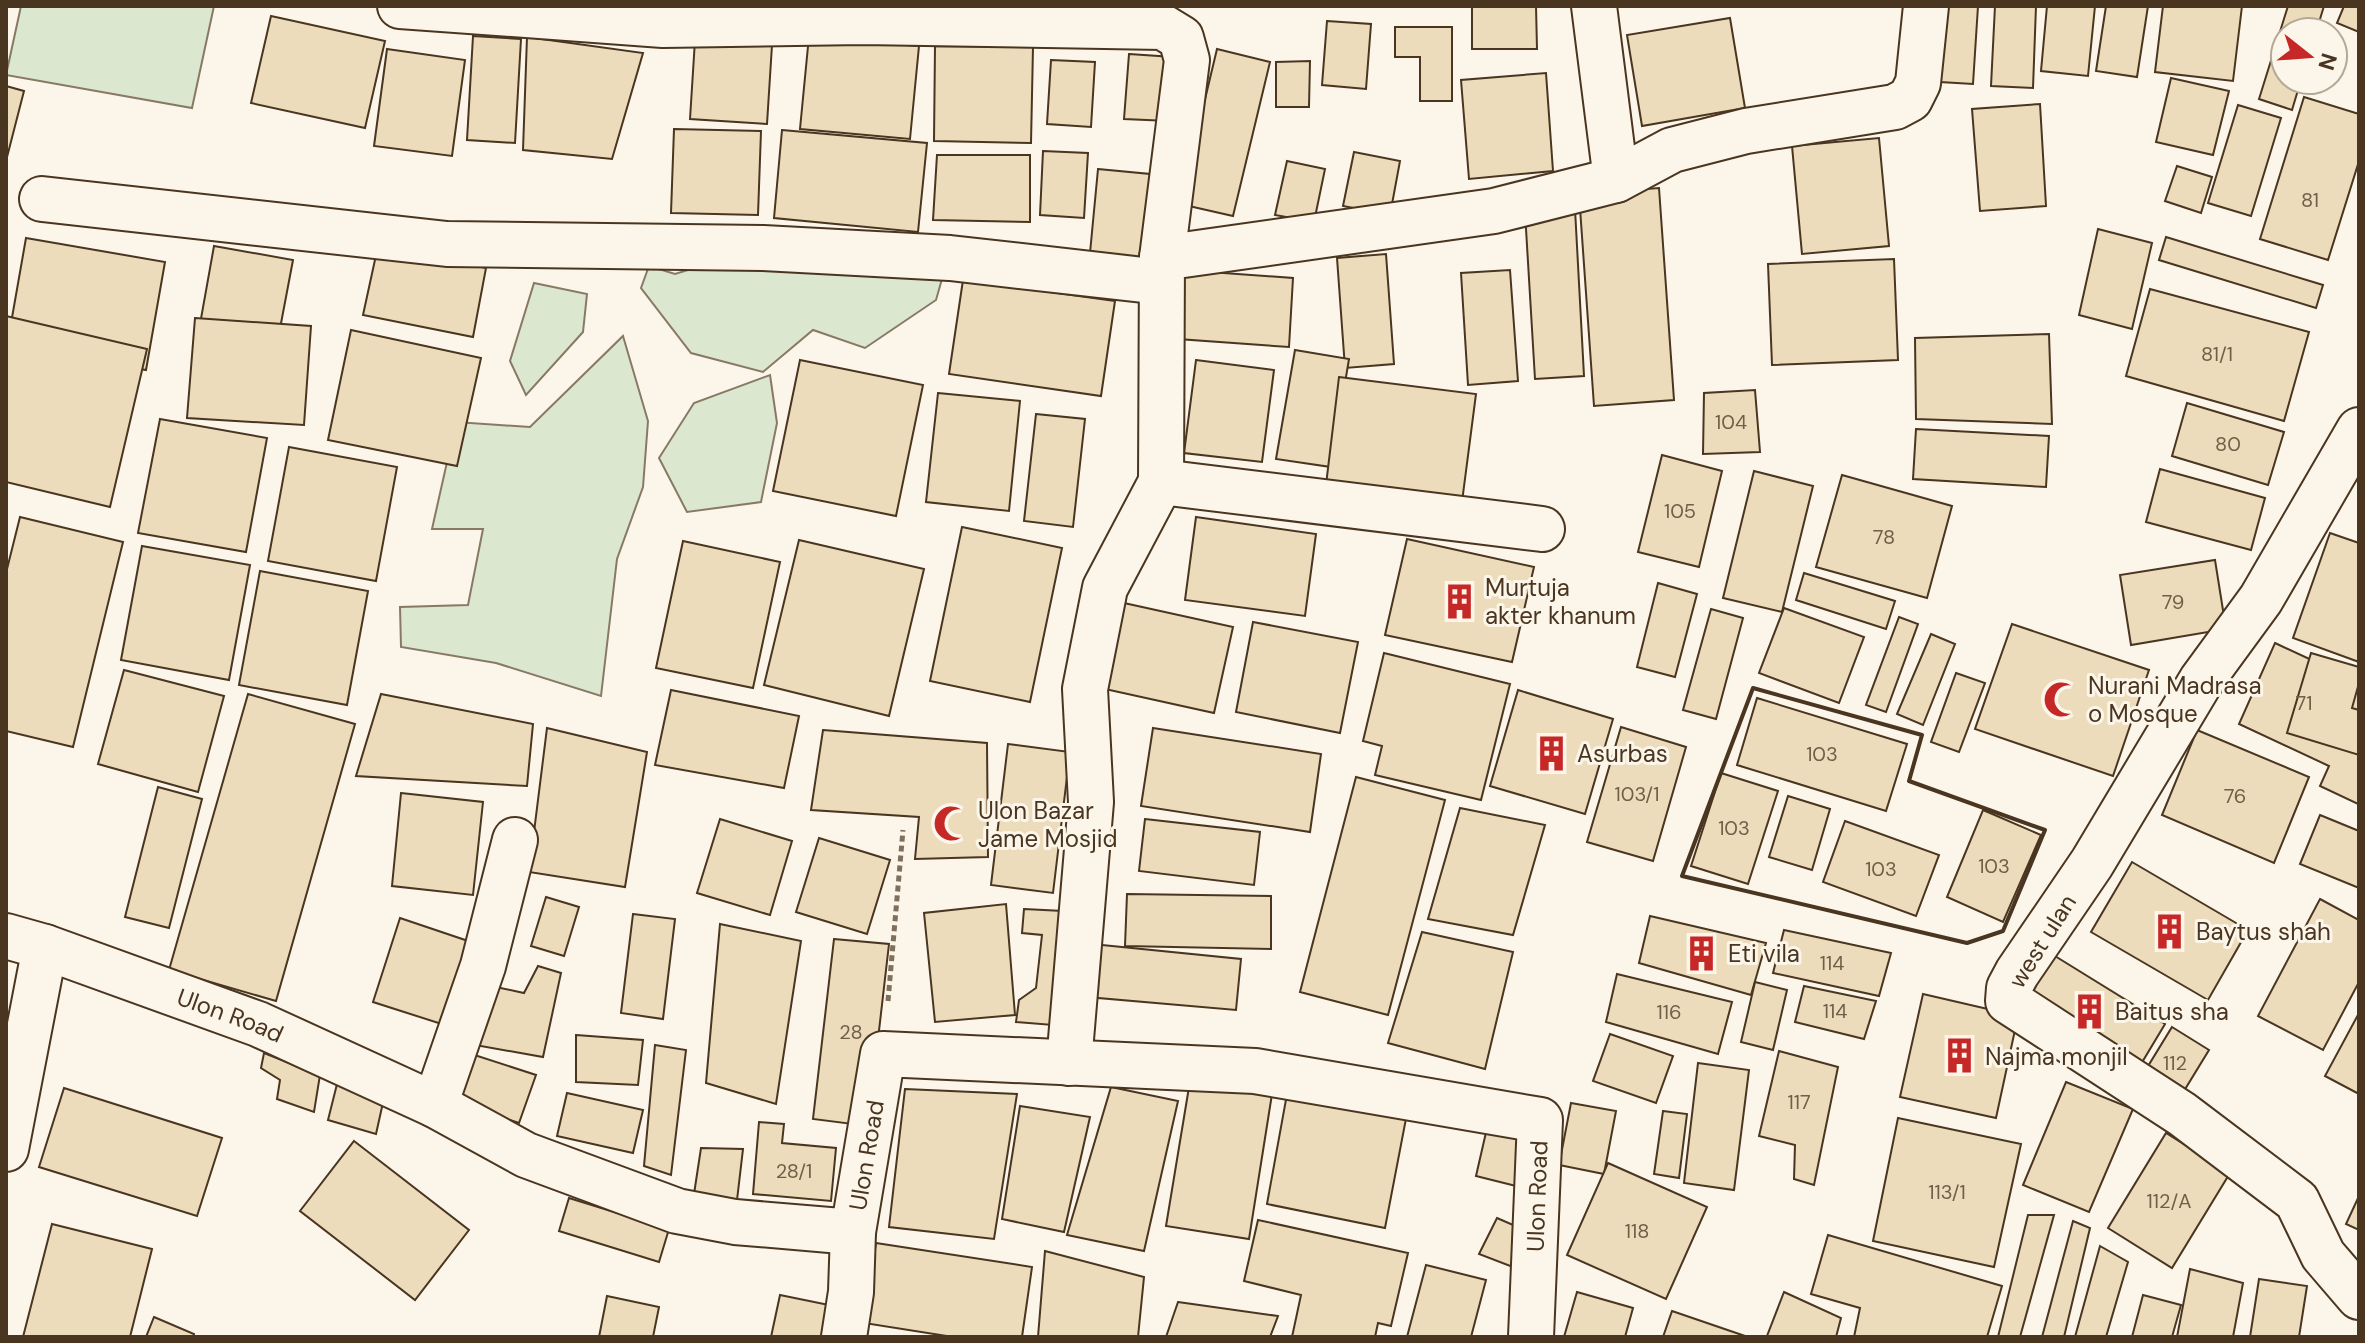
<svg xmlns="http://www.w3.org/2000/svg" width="2365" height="1343" font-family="'DM Sans',sans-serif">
	<rect width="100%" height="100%" fill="#fbf6e9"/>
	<!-- green -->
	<g fill="#dce7d0" stroke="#887966" stroke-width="2">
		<polygon points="21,6 214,6 192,108 6,75"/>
		<polygon points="734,256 944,272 936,300 865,348 813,330 763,372 691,353 641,288 649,266 675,274"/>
		<polygon points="534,283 587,294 583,332 526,395 510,361"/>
		<polygon points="623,336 648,421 643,487 617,559 601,696 496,663 401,647 400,607 468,605 483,529 432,529 456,422 530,427"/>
		<polygon points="770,375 777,423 761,502 687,512 659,458 694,403"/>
	</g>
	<!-- building -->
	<g fill="#ecdcbc" stroke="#4a3520" stroke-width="2">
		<polygon points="1472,6 1536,6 1537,49 1472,49"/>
		<polygon points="1945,6 1978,6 1973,84 1940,82"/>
		<polygon points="1995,6 2036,6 2033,88 1991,86"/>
		<polygon points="2047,6 2095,6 2088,76 2041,71"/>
		<polygon points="2106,6 2148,6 2137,77 2096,71"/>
		<polygon points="2163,6 2242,6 2233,81 2155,72"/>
		<polygon points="2288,6 2324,6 2316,32 2285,32 2285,80 2301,80 2292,110 2259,99"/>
		<polygon points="2344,6 2359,6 2359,32 2337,23"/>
		<polygon points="271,16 385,41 365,128 251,103"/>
		<polygon points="1730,18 1745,108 1642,126 1627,35"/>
		<polygon points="1327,21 1371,24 1366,89 1322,85"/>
		<polygon points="1395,27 1452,27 1452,101 1420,101 1420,57 1395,57"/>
		<polygon points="473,36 521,39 515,143 467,140"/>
		<polygon points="809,36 919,46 910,139 800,129"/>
		<polygon points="527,37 643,53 612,159 523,150"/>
		<polygon points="695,40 772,45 767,124 690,119"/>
		<polygon points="935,46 1033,47 1031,143 934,141"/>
		<polygon points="387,49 465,60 452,156 374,146"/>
		<polygon points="1217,49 1270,62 1233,216 1180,204"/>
		<polygon points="1129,54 1173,57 1169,121 1124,119"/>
		<polygon points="1051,60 1095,62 1091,127 1047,124"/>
		<polygon points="1310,61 1309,107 1276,107 1276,62"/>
		<polygon points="1546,73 1553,171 1469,179 1461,80"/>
		<polygon points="2171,78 2229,91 2213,155 2156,142"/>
		<polygon points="6,86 24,91 6,161"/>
		<polygon points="2304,97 2359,114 2359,161 2328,260 2260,239"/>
		<polygon points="2040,104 2046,206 1980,211 1972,109"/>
		<polygon points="2238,105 2281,118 2251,216 2208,203"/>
		<polygon points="674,129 761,131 758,215 671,213"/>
		<polygon points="782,130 927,143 918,232 774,218"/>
		<polygon points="1879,138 1889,246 1802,254 1792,146"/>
		<polygon points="1043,151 1088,153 1084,218 1040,215"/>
		<polygon points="1354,152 1400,161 1390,215 1343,206"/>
		<polygon points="937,155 1030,155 1030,222 933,220"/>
		<polygon points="1287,161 1325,169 1314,222 1275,215"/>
		<polygon points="2177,166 2212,177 2201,213 2165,201"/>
		<polygon points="1098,169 1150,174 1143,258 1090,253"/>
		<polygon points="1659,188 1674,400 1594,406 1579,194"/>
		<polygon points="1575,209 1584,376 1535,379 1525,212"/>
		<polygon points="2098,229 2152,243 2132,329 2079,315"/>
		<polygon points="2166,237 2323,285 2316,308 2159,260"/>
		<polygon points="26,238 165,262 146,370 7,346"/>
		<polygon points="214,246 293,260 275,355 197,341"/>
		<polygon points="378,246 486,268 473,337 363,315"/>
		<polygon points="1386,254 1394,364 1345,368 1337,258"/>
		<polygon points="1894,259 1898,360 1772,365 1768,264"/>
		<polygon points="1168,269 1293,278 1289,347 1164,338"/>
		<polygon points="1510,270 1518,381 1468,385 1461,273"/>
		<polygon points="963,280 1115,301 1101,396 949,374"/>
		<polygon points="2150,289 2309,332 2284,421 2126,376"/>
		<polygon points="6,316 147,349 110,507 6,482"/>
		<polygon points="195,318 311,326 304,425 187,418"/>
		<polygon points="351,330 481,358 457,466 328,440"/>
		<polygon points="2049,334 2052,424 1916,419 1915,338"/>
		<polygon points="1295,350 1349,359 1331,467 1276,459"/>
		<polygon points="800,360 923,385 896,516 773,491"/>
		<polygon points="1196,360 1274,370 1262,462 1184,453"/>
		<polygon points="1339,377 1476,394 1462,502 1326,485"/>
		<polygon points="1755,390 1760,452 1703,454 1704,393"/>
		<polygon points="938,393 1020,401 1009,511 926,502"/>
		<polygon points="2187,403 2284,432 2268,485 2172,456"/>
		<polygon points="1036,414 1085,419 1073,527 1024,521"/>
		<polygon points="160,419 267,438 246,552 138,533"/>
		<polygon points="1916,429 2049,436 2046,487 1913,479"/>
		<polygon points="289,447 397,467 376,581 268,561"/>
		<polygon points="1662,455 1722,471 1699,567 1638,552"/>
		<polygon points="2160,469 2265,498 2251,550 2146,522"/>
		<polygon points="1754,471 1813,486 1782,612 1723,598"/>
		<polygon points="1842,475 1952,506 1927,598 1816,567"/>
		<polygon points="20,517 123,542 73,747 6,731 6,573"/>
		<polygon points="1196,517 1316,534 1305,616 1185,600"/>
		<polygon points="962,527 1062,548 1030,702 930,681"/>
		<polygon points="2330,533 2359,543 2359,662 2293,638"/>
		<polygon points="1407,539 1534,567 1512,662 1385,635"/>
		<polygon points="799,540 924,569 889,716 764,685"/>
		<polygon points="683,541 780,562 753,688 656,668"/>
		<polygon points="142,546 250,565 229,680 121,660"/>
		<polygon points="2215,560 2226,629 2131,645 2120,575"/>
		<polygon points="260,571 368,591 347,705 239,685"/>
		<polygon points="1804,573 1895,601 1886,629 1796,600"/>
		<polygon points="1658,583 1697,594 1675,677 1637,667"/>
		<polygon points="1124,603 1233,627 1214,713 1105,689"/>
		<polygon points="1784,608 1864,637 1839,703 1759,673"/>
		<polygon points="1711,609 1743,618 1716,719 1683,710"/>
		<polygon points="1899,617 1918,624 1886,712 1866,705"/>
		<polygon points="1253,622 1358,642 1340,733 1236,712"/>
		<polygon points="2012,624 2149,670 2113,776 1975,729"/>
		<polygon points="1931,634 1955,644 1923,725 1897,714"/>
		<polygon points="2275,643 2359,682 2358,804 2320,786 2329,766 2239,724"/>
		<polygon points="1384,653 1510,684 1481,800 1375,775 1382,746 1363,741"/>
		<polygon points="2311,653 2359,667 2359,683 2352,708 2359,710 2359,755 2287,733"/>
		<polygon points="124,670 224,696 198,792 98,764"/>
		<polygon points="1956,673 1985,683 1959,752 1931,742"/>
		<polygon points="671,690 799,716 784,788 655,765"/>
		<polygon points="1518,690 1613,719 1585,814 1490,786"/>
		<polygon points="248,694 355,724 276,1001 169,970"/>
		<polygon points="381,694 533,724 527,786 356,776"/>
		<polygon points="1757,698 1907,744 1886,811 1737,765"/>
		<polygon points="1621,727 1686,747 1653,861 1587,842"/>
		<polygon points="547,728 647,752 625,887 529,872"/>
		<polygon points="1153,728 1321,754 1310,832 1141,806"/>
		<polygon points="823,730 987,743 988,857 915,859 919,817 811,810"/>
		<polygon points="2197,730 2309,777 2274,863 2162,815"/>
		<polygon points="1008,744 1070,752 1053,893 991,885"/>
		<polygon points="1721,773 1778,791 1748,884 1691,866"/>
		<polygon points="1356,777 1445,800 1388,1015 1300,992"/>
		<polygon points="158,787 202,799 169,928 125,917"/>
		<polygon points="401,793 483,802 473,895 392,886"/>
		<polygon points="1788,796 1830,809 1812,870 1769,857"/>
		<polygon points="1460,808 1545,825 1513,935 1428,919"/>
		<polygon points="1983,810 2041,835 2003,922 1947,897"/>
		<polygon points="2320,815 2359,831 2359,888 2300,864"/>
		<polygon points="720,819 792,841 770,915 697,893"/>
		<polygon points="1145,819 1260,832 1254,885 1139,871"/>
		<polygon points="1845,821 1939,855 1916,916 1823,882"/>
		<polygon points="819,838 890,860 867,934 796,912"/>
		<polygon points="2132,862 2248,930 2208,1000 2091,932"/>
		<polygon points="1127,894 1271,896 1271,949 1125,946"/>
		<polygon points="546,897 579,907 564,956 531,946"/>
		<polygon points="2320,899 2359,920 2359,982 2323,1050 2258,1016"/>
		<polygon points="1006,904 1015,1015 935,1022 924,913"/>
		<polygon points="1024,909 1063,911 1053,1025 1016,1022 1019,1000 1036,988 1042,935 1022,933"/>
		<polygon points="633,914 675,919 663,1019 621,1013"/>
		<polygon points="1650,916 1766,943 1751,995 1639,963"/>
		<polygon points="400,918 477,944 451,1027 373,1002"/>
		<polygon points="720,924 801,941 776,1104 706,1083"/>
		<polygon points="1784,930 1891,953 1879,996 1773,973"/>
		<polygon points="1422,932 1513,952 1485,1069 1388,1043"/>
		<polygon points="834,939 889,944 868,1126 813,1119"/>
		<polygon points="1092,944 1241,959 1236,1010 1087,997"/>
		<polygon points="2042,948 2165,1024 2135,1074 2011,999"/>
		<polygon points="538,966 561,973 543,1057 464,1043 477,983 524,993"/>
		<polygon points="1617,974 1732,1002 1718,1054 1606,1022"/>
		<polygon points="1755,982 1787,990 1773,1050 1741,1042"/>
		<polygon points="1804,986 1876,1001 1864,1039 1795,1022"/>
		<polygon points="1923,994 2018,1016 1996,1118 1900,1097"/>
		<polygon points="2359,1013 2359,1094 2325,1076"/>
		<polygon points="2172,1027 2209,1050 2179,1099 2142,1076"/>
		<polygon points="1610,1034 1673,1056 1656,1103 1593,1081"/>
		<polygon points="576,1035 643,1040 638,1085 576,1082"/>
		<polygon points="655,1045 686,1050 671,1175 644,1166"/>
		<polygon points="456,1049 536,1075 519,1123 441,1096"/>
		<polygon points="1779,1051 1838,1067 1814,1185 1794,1179 1795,1145 1759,1136"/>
		<polygon points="264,1053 320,1075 314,1112 277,1099 280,1080 261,1068"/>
		<polygon points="1698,1063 1749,1070 1734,1190 1684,1183"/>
		<polygon points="338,1080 384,1098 376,1134 328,1120"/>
		<polygon points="1190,1081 1272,1094 1249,1239 1166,1226"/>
		<polygon points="2066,1082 2133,1109 2089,1212 2023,1185"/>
		<polygon points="1111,1087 1178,1101 1144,1251 1067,1235"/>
		<polygon points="64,1088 222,1138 197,1216 39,1167"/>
		<polygon points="905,1089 1017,1094 994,1239 889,1227"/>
		<polygon points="567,1093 643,1110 633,1153 557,1136"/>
		<polygon points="1287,1094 1409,1103 1385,1228 1267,1204"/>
		<polygon points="1571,1103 1616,1111 1604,1174 1559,1165"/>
		<polygon points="1020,1106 1090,1117 1064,1232 1002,1219"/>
		<polygon points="1663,1111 1687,1114 1679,1178 1654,1174"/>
		<polygon points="1898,1118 2021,1144 1994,1267 1873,1241"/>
		<polygon points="759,1122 784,1124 782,1143 836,1148 831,1201 753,1194"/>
		<polygon points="1487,1128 1530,1138 1520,1187 1476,1176"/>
		<polygon points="2166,1133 2230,1173 2172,1268 2108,1228"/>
		<polygon points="354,1141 469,1230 415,1300 300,1211"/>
		<polygon points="701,1148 743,1149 737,1200 694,1194"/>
		<polygon points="1608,1163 1707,1207 1666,1299 1567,1255"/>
		<polygon points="2359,1196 2359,1230 2346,1224"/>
		<polygon points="569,1198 669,1229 659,1262 559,1231"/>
		<polygon points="2028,1215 2054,1215 2020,1337 1998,1337"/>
		<polygon points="1497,1218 1534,1234 1518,1269 1479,1254"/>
		<polygon points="1258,1220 1408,1253 1391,1326 1378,1323 1375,1337 1292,1337 1301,1295 1244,1281"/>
		<polygon points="2073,1221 2090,1228 2064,1337 2042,1337"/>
		<polygon points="52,1224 152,1249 130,1337 23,1337"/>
		<polygon points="1828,1235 2002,1286 1987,1337 1854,1337 1860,1308 1811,1294"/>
		<polygon points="876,1243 1032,1267 1022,1337 953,1337 864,1323"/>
		<polygon points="2100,1246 2128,1262 2106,1337 2075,1337"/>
		<polygon points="1045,1251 1144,1277 1138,1337 1038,1337"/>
		<polygon points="1426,1265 1486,1280 1471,1337 1407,1337"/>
		<polygon points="2190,1269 2243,1283 2233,1337 2177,1337"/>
		<polygon points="2259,1279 2307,1286 2299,1337 2250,1337"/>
		<polygon points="1577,1292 1633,1308 1625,1337 1564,1337"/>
		<polygon points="1784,1292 1841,1318 1836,1337 1767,1336"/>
		<polygon points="780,1295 829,1305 822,1337 771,1337"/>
		<polygon points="2143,1295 2181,1305 2172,1337 2132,1337"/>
		<polygon points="607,1296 659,1307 653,1337 599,1337"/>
		<polygon points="1178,1302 1278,1316 1270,1337 1166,1337"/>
		<polygon points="1672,1311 1748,1337 1663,1337"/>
		<polygon points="154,1317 194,1334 193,1337 146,1337"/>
	</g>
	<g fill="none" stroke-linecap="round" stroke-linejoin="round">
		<defs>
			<g id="street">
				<polyline points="400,6 663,25 863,22 1163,27 1181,38 1187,60 1162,258"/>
				<polyline points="1594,6 1616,180"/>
				<polyline points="42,199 447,244 763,248 950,258 1161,282"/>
				<polyline points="2359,430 2261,599 2201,681 2092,863 2017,973 2009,988 2008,1001 2182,1114 2297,1201 2323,1255 2359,1297"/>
				<polyline points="1161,482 1542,529"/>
				<path id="s1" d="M6,936L45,947L258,1024L435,1105L526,1155L677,1211L735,1222L853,1232L883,1054L1255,1071L1540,1120L1531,1337"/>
				<polyline points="1069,1063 1091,802 1085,689 1105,588 1161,482 1162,258 1494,211 1616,180 1672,150 1746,131 1895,107 1910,99 1918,83 1926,6"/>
				<polyline points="435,1105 483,966 515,840"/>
				<polyline points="6,1149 45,947"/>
				<polyline points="844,1337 851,1292 853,1232"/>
			</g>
		</defs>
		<!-- street casing -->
		<use href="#street" stroke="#4a3520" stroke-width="48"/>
		<!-- path -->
		<polyline stroke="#7f6f5c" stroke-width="5" stroke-dasharray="6 4" stroke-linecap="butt" points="888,1001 903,830"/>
		<!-- street -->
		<use href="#street" stroke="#fbf6e9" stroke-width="44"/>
		<!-- wall -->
		<polygon stroke="#4a3520" stroke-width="4" points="1753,688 1922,735 1909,781 2045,830 2003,931 1967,943 1682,876"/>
	</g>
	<!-- icons -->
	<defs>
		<symbol id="building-bare" viewBox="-9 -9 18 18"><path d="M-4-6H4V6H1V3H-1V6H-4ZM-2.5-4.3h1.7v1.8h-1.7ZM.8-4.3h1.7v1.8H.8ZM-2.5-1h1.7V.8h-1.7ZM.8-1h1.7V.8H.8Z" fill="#c62828" stroke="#fbf6e9" stroke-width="2.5" paint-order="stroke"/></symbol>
		<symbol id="mosque-bare" viewBox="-9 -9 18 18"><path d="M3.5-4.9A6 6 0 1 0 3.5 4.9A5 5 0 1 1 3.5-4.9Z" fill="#c62828" stroke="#fbf6e9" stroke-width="2.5" paint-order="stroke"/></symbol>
	</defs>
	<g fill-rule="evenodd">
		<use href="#building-bare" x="1434" y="576" width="51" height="51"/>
		<use href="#mosque-bare" x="2036" y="674" width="51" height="51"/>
		<use href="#building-bare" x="1526" y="728" width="51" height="51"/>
		<use href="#mosque-bare" x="926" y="798" width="51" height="51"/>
		<use href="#building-bare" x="2144" y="906" width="51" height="51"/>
		<use href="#building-bare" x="1676" y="928" width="51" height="51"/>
		<use href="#building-bare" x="2064" y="986" width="51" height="51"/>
		<use href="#building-bare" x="1934" y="1030" width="51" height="51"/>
	</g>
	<g text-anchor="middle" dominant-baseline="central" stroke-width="6" stroke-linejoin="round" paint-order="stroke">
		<!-- number labels -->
		<g font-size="20" fill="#725f47">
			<text x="2310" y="200">81</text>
			<text x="2217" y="354">81/1</text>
			<text x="1731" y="422">104</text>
			<text x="2228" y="444">80</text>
			<text x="1680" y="511">105</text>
			<text x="1884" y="537">78</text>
			<text x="2173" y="602">79</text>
			<text x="2304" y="703">71</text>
			<text x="1822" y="754">103</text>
			<text x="1637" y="794">103/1</text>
			<text x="2235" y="796">76</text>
			<text x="1734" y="828">103</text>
			<text x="1994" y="866">103</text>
			<text x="1881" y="869">103</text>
			<text x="1832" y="963">114</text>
			<text x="1835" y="1011">114</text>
			<text x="1669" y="1012">116</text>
			<text x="851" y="1032">28</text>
			<text x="2175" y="1063">112</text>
			<text x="1799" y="1102">117</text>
			<text x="794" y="1171">28/1</text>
			<text x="1947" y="1192">113/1</text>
			<text x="2169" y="1201">112/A</text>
			<text x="1637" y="1231">118</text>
		</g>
		<!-- poi labels -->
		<g font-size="24" fill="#4a3520" stroke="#fbf6e9" text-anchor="start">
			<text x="1485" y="587">Murtuja<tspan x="1485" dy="28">akter khanum</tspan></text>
			<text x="2088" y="685">Nurani Madrasa<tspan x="2088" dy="28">o Mosque</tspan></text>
			<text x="1577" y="753">Asurbas</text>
			<text x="978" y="810">Ulon Bazar<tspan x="978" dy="28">Jame Mosjid</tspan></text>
			<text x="2196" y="931">Baytus shah</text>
			<text x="1728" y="953">Eti vila</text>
			<text x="2115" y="1011">Baitus sha</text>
			<text x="1985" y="1056">Najma monjil</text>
		</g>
		<!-- street labels -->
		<g font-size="24" fill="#4a3520" stroke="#fbf6e9">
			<text transform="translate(2042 941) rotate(-58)">west ulan</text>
			<text stroke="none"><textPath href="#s1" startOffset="238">Ulon Road</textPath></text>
			<text stroke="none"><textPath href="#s1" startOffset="982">Ulon Road</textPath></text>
			<text transform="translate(1537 1196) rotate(-88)">Ulon Road</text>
		</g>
	</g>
	<!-- border -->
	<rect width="2365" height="1343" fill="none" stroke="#4a3520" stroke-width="16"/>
	<!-- north arrow -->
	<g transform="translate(2309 56) rotate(107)"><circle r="38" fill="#fbf6e9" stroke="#b4a999" stroke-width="2"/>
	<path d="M0-6L14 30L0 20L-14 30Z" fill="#c62828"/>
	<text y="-12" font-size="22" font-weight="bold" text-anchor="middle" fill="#4a3520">N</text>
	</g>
</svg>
